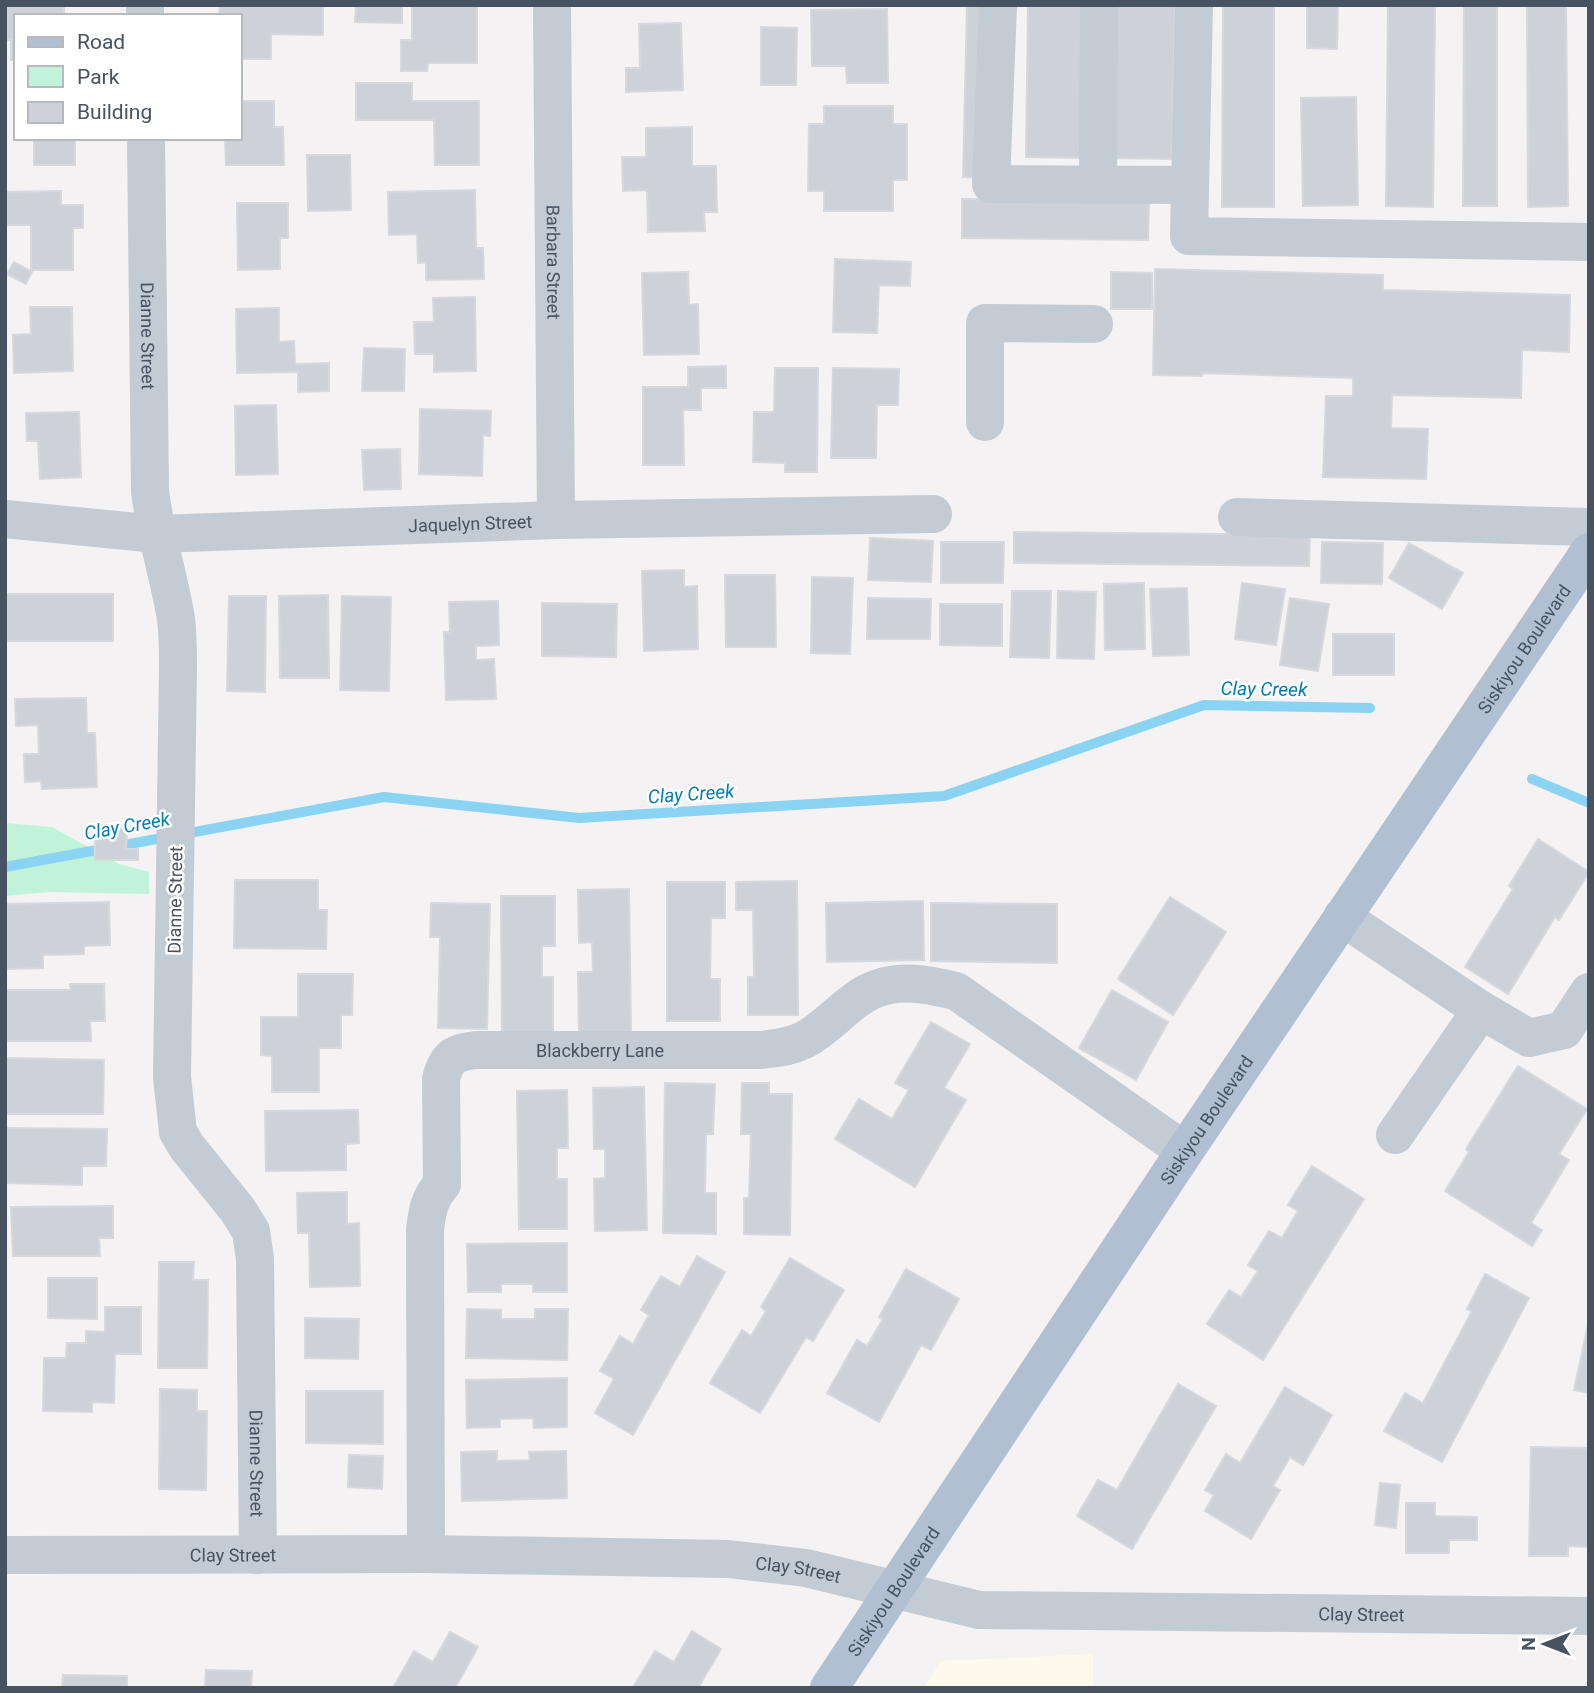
<svg xmlns="http://www.w3.org/2000/svg" width="1594" height="1693" font-family="Roboto,sans-serif">
	<rect width="100%" height="100%" fill="#f4f2f2"/>
	<!-- commercial -->
	<polygon fill="#fdfaed" points="1093,1654 1093,1688 924,1688 941,1661"/>
	<!-- green -->
	<polygon fill="#c0f3d8" points="5,823 52,827 119,864 149,872 149,894 49,892 5,896"/>
	<g fill="none" stroke-linecap="round" stroke-linejoin="round">
		<!-- stream -->
		<g stroke="#8bd3f2" stroke-width="10">
			<polyline points="1532,779 1589,803"/>
			<polyline points="5,867 384,797 579,818 944,796 1204,705 1370,708"/>
		</g>
	</g>
	<!-- building -->
	<g fill="#ced1d7" stroke="#d6d8de" stroke-width="2">
		<polygon points="5,5 64,5 64,16 16,16 16,60 11,60 11,40 5,40"/>
		<polygon points="220,5 323,5 323,35 271,34 271,59 240,59 240,16 219,16"/>
		<polygon points="356,5 402,5 402,23 355,22"/>
		<polygon points="412,5 477,5 477,63 428,63 427,71 401,71 401,40 412,40"/>
		<polygon points="967,5 987,5 983,178 963,177"/>
		<polygon points="1028,5 1091,5 1088,158 1026,157"/>
		<polygon points="1110,5 1175,5 1172,159 1108,158"/>
		<polygon points="1223,5 1274,5 1274,207 1222,207"/>
		<polygon points="1307,5 1338,5 1337,49 1307,48"/>
		<polygon points="1388,5 1435,5 1433,207 1386,206"/>
		<polygon points="1464,5 1497,5 1497,206 1463,206"/>
		<polygon points="1527,5 1566,5 1568,206 1528,207"/>
		<polygon points="887,9 888,83 847,83 846,66 812,66 811,10"/>
		<polygon points="681,23 683,90 626,92 626,68 640,68 639,24"/>
		<polygon points="761,27 797,28 796,85 761,85"/>
		<polygon points="356,83 412,83 412,101 479,101 479,165 435,165 434,120 356,120"/>
		<polygon points="1356,97 1358,205 1303,206 1301,98"/>
		<polygon points="240,101 274,101 274,127 283,127 284,165 226,165 225,138 240,138"/>
		<polygon points="824,106 893,106 893,124 907,124 907,180 893,180 893,211 824,211 824,191 808,191 809,124 824,124"/>
		<polygon points="692,127 692,166 716,166 717,212 704,212 705,231 648,232 647,190 623,191 622,157 646,157 646,128"/>
		<rect x="34" y="138" width="41" height="27"/>
		<polygon points="307,155 350,155 351,210 308,211"/>
		<polygon points="475,190 476,248 483,248 484,279 426,280 426,262 418,263 417,234 389,235 388,192"/>
		<polygon points="61,191 61,205 83,205 83,228 73,228 73,270 31,270 31,225 5,225 5,192"/>
		<polygon points="962,199 1149,201 1148,240 962,238"/>
		<polygon points="237,203 288,203 288,238 280,238 280,269 238,270"/>
		<polygon points="835,259 911,262 910,286 879,285 877,333 833,332"/>
		<polygon points="14,262 32,272 26,284 7,274"/>
		<polygon points="1155,269 1383,275 1383,290 1570,295 1569,352 1522,350 1521,398 1392,395 1391,428 1428,429 1426,479 1323,477 1326,396 1353,396 1353,378 1202,373 1202,376 1153,375"/>
		<polygon points="688,272 689,305 698,304 699,354 644,355 642,273"/>
		<polygon points="1111,272 1152,273 1152,309 1111,309"/>
		<polygon points="475,297 476,371 434,372 434,354 415,354 414,322 434,322 433,298"/>
		<polygon points="30,307 72,307 73,371 14,373 13,335 31,334"/>
		<polygon points="279,308 279,342 294,341 295,364 329,363 329,391 298,392 298,372 237,373 236,309"/>
		<polygon points="364,348 405,349 404,391 362,391"/>
		<polygon points="726,366 726,388 701,388 701,410 683,410 684,465 643,465 643,387 688,387 688,367"/>
		<polygon points="775,368 818,368 817,472 785,472 785,463 753,462 754,412 774,412"/>
		<polygon points="833,368 899,369 898,405 877,405 876,458 831,458"/>
		<polygon points="276,405 278,474 236,475 235,406"/>
		<polygon points="420,409 491,411 490,436 483,435 482,476 419,474"/>
		<polygon points="79,412 81,477 40,479 38,441 27,441 26,413"/>
		<polygon points="400,449 401,489 364,490 362,450"/>
		<polygon points="1014,532 1310,535 1309,566 1014,563"/>
		<polygon points="870,538 933,541 931,582 868,580"/>
		<polygon points="941,542 1004,542 1003,583 941,583"/>
		<polygon points="1322,542 1383,543 1382,584 1321,583"/>
		<polygon points="1409,543 1463,573 1442,609 1389,578"/>
		<polygon points="684,570 684,587 697,586 698,649 644,651 642,571"/>
		<polygon points="725,575 775,575 776,647 726,647"/>
		<polygon points="812,577 853,578 850,654 811,653"/>
		<polygon points="1144,583 1145,649 1105,650 1104,584"/>
		<polygon points="1242,583 1285,589 1276,645 1235,639"/>
		<polygon points="1187,588 1189,655 1153,656 1150,589"/>
		<polygon points="1012,591 1051,591 1049,658 1010,657"/>
		<polygon points="1058,591 1096,592 1094,659 1057,658"/>
		<rect x="5" y="594" width="108" height="47"/>
		<polygon points="328,595 329,678 280,678 279,596"/>
		<polygon points="229,596 266,596 265,692 227,691"/>
		<polygon points="342,596 391,597 389,691 340,690"/>
		<polygon points="868,598 931,599 930,639 867,639"/>
		<polygon points="1290,598 1329,604 1318,671 1280,665"/>
		<polygon points="498,601 499,645 476,646 476,660 494,659 496,699 446,700 444,632 450,632 449,602"/>
		<polygon points="542,603 617,604 616,657 542,656"/>
		<polygon points="940,604 1002,604 1002,646 940,645"/>
		<rect x="1333" y="634" width="61" height="41"/>
		<polygon points="86,698 87,733 95,733 97,787 42,789 41,781 25,782 24,754 39,754 38,725 16,726 15,699"/>
		<polygon points="95,828 127,829 126,849 138,849 138,860 95,860"/>
		<polygon points="1538,839 1589,872 1559,920 1555,917 1508,994 1465,967 1513,889 1509,886"/>
		<polygon points="235,880 318,880 318,910 327,910 326,949 234,948"/>
		<polygon points="797,881 798,1015 748,1015 748,977 754,977 753,910 736,910 736,882"/>
		<polygon points="667,882 725,882 725,918 711,918 710,979 720,979 720,1021 667,1021"/>
		<polygon points="629,889 631,1032 579,1033 578,972 593,972 592,942 579,943 578,890"/>
		<polygon points="501,896 555,896 555,946 542,946 542,977 553,977 553,1035 502,1035"/>
		<polygon points="1170,897 1226,932 1173,1015 1118,979"/>
		<polygon points="923,901 924,960 827,962 826,903"/>
		<polygon points="109,902 110,945 84,946 84,954 43,955 43,968 5,969 5,904"/>
		<polygon points="431,903 490,904 487,1029 438,1028 440,937 430,937"/>
		<polygon points="931,903 1057,904 1057,963 931,961"/>
		<polygon points="298,974 353,974 352,1015 341,1015 341,1048 319,1048 319,1092 272,1092 272,1056 261,1055 261,1017 298,1017"/>
		<polygon points="70,984 104,984 105,1021 90,1021 91,1041 5,1041 5,990 71,990"/>
		<polygon points="1112,990 1168,1022 1136,1080 1079,1048"/>
		<polygon points="931,1022 970,1044 944,1088 966,1100 915,1187 835,1139 859,1099 892,1119 909,1090 895,1083"/>
		<polygon points="5,1058 104,1060 103,1114 5,1114"/>
		<polygon points="1518,1066 1587,1109 1559,1154 1569,1160 1531,1223 1542,1230 1532,1246 1445,1191 1469,1152 1466,1149"/>
		<polygon points="665,1083 715,1084 713,1134 706,1134 705,1193 716,1193 716,1234 663,1233"/>
		<polygon points="742,1083 769,1083 769,1094 792,1094 790,1235 744,1234 744,1198 749,1198 751,1134 741,1134"/>
		<polygon points="644,1087 647,1230 595,1231 594,1179 605,1178 605,1149 594,1149 593,1088"/>
		<polygon points="567,1090 568,1148 557,1148 557,1179 567,1179 567,1229 519,1229 517,1091"/>
		<polygon points="358,1110 359,1143 346,1144 346,1170 266,1171 265,1111"/>
		<polygon points="5,1128 107,1129 106,1166 82,1166 82,1185 5,1183"/>
		<polygon points="1312,1166 1364,1199 1263,1360 1207,1324 1229,1290 1241,1297 1258,1271 1248,1265 1269,1231 1282,1238 1298,1211 1288,1205"/>
		<polygon points="347,1192 347,1224 359,1223 360,1286 310,1287 309,1233 298,1233 297,1193"/>
		<polygon points="113,1206 113,1238 99,1238 100,1256 13,1256 11,1207"/>
		<polygon points="567,1243 567,1292 533,1292 533,1284 501,1284 501,1292 468,1292 467,1244"/>
		<polygon points="697,1256 725,1272 633,1435 595,1413 614,1379 600,1371 620,1336 633,1344 649,1315 641,1310 661,1276 680,1287"/>
		<polygon points="790,1258 844,1290 813,1341 806,1337 760,1413 710,1383 742,1330 751,1336 766,1311 761,1307"/>
		<polygon points="159,1262 194,1262 193,1280 208,1280 207,1368 158,1368"/>
		<polygon points="906,1269 959,1299 931,1350 921,1345 879,1422 827,1393 857,1340 867,1346 883,1319 879,1317"/>
		<polygon points="1485,1274 1529,1298 1442,1462 1384,1431 1405,1393 1423,1403 1472,1311 1467,1309"/>
		<polygon points="48,1278 97,1278 97,1319 48,1318"/>
		<polygon points="105,1307 141,1307 141,1354 115,1354 114,1403 92,1402 92,1412 43,1411 44,1358 66,1358 67,1343 86,1343 86,1331 105,1332"/>
		<polygon points="467,1309 501,1310 501,1319 535,1319 535,1309 568,1309 567,1360 466,1358"/>
		<polygon points="305,1318 359,1319 358,1359 305,1358"/>
		<polygon points="1589,1320 1589,1393 1574,1390"/>
		<polygon points="567,1378 567,1427 534,1428 533,1418 500,1419 500,1427 467,1428 466,1380"/>
		<polygon points="1178,1384 1216,1406 1132,1549 1077,1516 1098,1480 1117,1490"/>
		<polygon points="1285,1387 1332,1415 1303,1465 1290,1457 1273,1486 1280,1490 1251,1539 1205,1511 1214,1495 1205,1490 1226,1454 1240,1463"/>
		<polygon points="160,1389 197,1390 197,1411 207,1411 206,1490 159,1489"/>
		<polygon points="306,1391 383,1391 383,1444 306,1443"/>
		<polygon points="1531,1447 1589,1448 1589,1547 1568,1546 1568,1556 1529,1556"/>
		<polygon points="497,1451 497,1461 530,1460 529,1452 566,1451 567,1498 462,1501 461,1452"/>
		<polygon points="349,1455 383,1456 382,1489 348,1487"/>
		<polygon points="1380,1483 1400,1485 1396,1528 1375,1525"/>
		<polygon points="1406,1503 1435,1503 1435,1516 1477,1517 1477,1540 1449,1540 1449,1553 1406,1553"/>
		<polygon points="692,1631 721,1649 698,1688 637,1688 634,1686 655,1651 674,1662"/>
		<polygon points="450,1632 478,1647 455,1688 393,1688 414,1651 433,1662"/>
		<polygon points="206,1670 252,1671 251,1688 205,1688"/>
		<polygon points="63,1675 127,1676 127,1688 62,1688"/>
	</g>
	<g fill="none" stroke-linecap="round" stroke-linejoin="round">
		<!-- minor -->
		<g stroke="#c3cbd4" stroke-width="38">
			<polyline points="145,5 145,16"/>
			<path id="s1" d="M552,5L556,520"/>
			<polyline points="998,5 991,184 1189,185"/>
			<polyline points="1194,5 1189,236 1589,242"/>
			<path id="s2" d="M146,138L150,491C155,534 169,576 176,619C178,635 178,652 178,668L172,1077L178,1132L187,1147L237,1209L251,1231L255,1259L258,1555"/>
			<polyline points="1098,185 1099,5"/>
			<polyline points="985,422 985,323 1094,324"/>
			<polyline points="1237,517 1589,527"/>
			<path id="s3" d="M5,519L157,534L556,520L933,514"/>
			<polyline points="1342,917 1481,1010 1395,1135"/>
			<polyline points="1481,1010 1529,1038 1564,1030 1589,992"/>
			<path id="s4" d="M426,1554L425,1231C427,1211 429,1199 442,1184L441,1079C447,1056 454,1053 476,1050H761C776,1048 790,1047 804,1040C835,1024 853,991 890,985C912,981 934,986 956,991L1185,1151"/>
			<path id="s5" d="M5,1555L426,1554L728,1559L806,1568L979,1610L1589,1616"/>
		</g>
		<!-- major -->
		<path stroke="#b1bfd2" stroke-width="38" id="s6" d="M829,1688L1185,1151L1589,552"/>
	</g>
	<g text-anchor="middle" dominant-baseline="central" stroke-width="5" stroke-linejoin="round" paint-order="stroke">
		<!-- street labels -->
		<g font-size="18" fill="#485361" stroke="#fff">
			<text stroke="none"><textPath href="#s1" startOffset="257">Barbara Street</textPath></text>
			<text stroke="none"><textPath href="#s2" startOffset="198">Dianne Street</textPath></text>
			<text stroke="none"><textPath href="#s3" startOffset="466">Jaquelyn Street</textPath></text>
			<text stroke="none"><textPath href="#s6" startOffset="1250">Siskiyou Boulevard</textPath></text>
			<text transform="translate(175 900) rotate(-89)">Dianne Street</text>
			<text stroke="none"><textPath href="#s4" startOffset="653">Blackberry Lane</textPath></text>
			<text stroke="none"><textPath href="#s6" startOffset="682">Siskiyou Boulevard</textPath></text>
			<text stroke="none"><textPath href="#s2" startOffset="1353">Dianne Street</textPath></text>
			<text stroke="none"><textPath href="#s5" startOffset="228">Clay Street</textPath></text>
			<text stroke="none"><textPath href="#s5" startOffset="794">Clay Street</textPath></text>
			<text stroke="none"><textPath href="#s6" startOffset="116">Siskiyou Boulevard</textPath></text>
			<text stroke="none"><textPath href="#s5" startOffset="1362">Clay Street</textPath></text>
		</g>
		<!-- water labels -->
		<g font-size="19" font-style="italic" fill="#057db1" stroke="#fff">
			<text transform="translate(1264 689) rotate(1)">Clay Creek</text>
			<text transform="translate(691 794) rotate(-4)">Clay Creek</text>
			<text transform="translate(127 826) rotate(-10)">Clay Creek</text>
		</g>
	</g>
	<!-- border -->
	<rect width="1594" height="1693" fill="none" stroke="#485361" stroke-width="14"/>
	<!-- legend -->
	<rect x="14" y="14" width="228" height="126" fill="#ffffff" stroke="#b6bac0" stroke-width="2"/>
	<rect x="28" y="37" width="35" height="10" fill="#b1bfd2" stroke="#b6bac0" stroke-width="2"/>
	<text x="77" y="49" font-size="21" fill="#485361">Road</text>
	<rect x="28" y="66" width="35" height="21" fill="#c0f3d8" stroke="#b6bac0" stroke-width="2"/>
	<text x="77" y="84" font-size="21" fill="#485361">Park</text>
	<rect x="28" y="102" width="35" height="21" fill="#ced1d7" stroke="#b6bac0" stroke-width="2"/>
	<text x="77" y="119" font-size="21" fill="#485361">Building</text>
	<!-- north arrow -->
	<g transform="translate(1545 1644) rotate(270)" stroke="#ffffff" stroke-width="5" paint-order="stroke">
	<path d="M0-5L12 26L0 18L-12 26Z" fill="#485361"/>
	<text y="-10" font-size="19" font-weight="bold" text-anchor="middle" fill="#485361">N</text>
	</g>
</svg>
